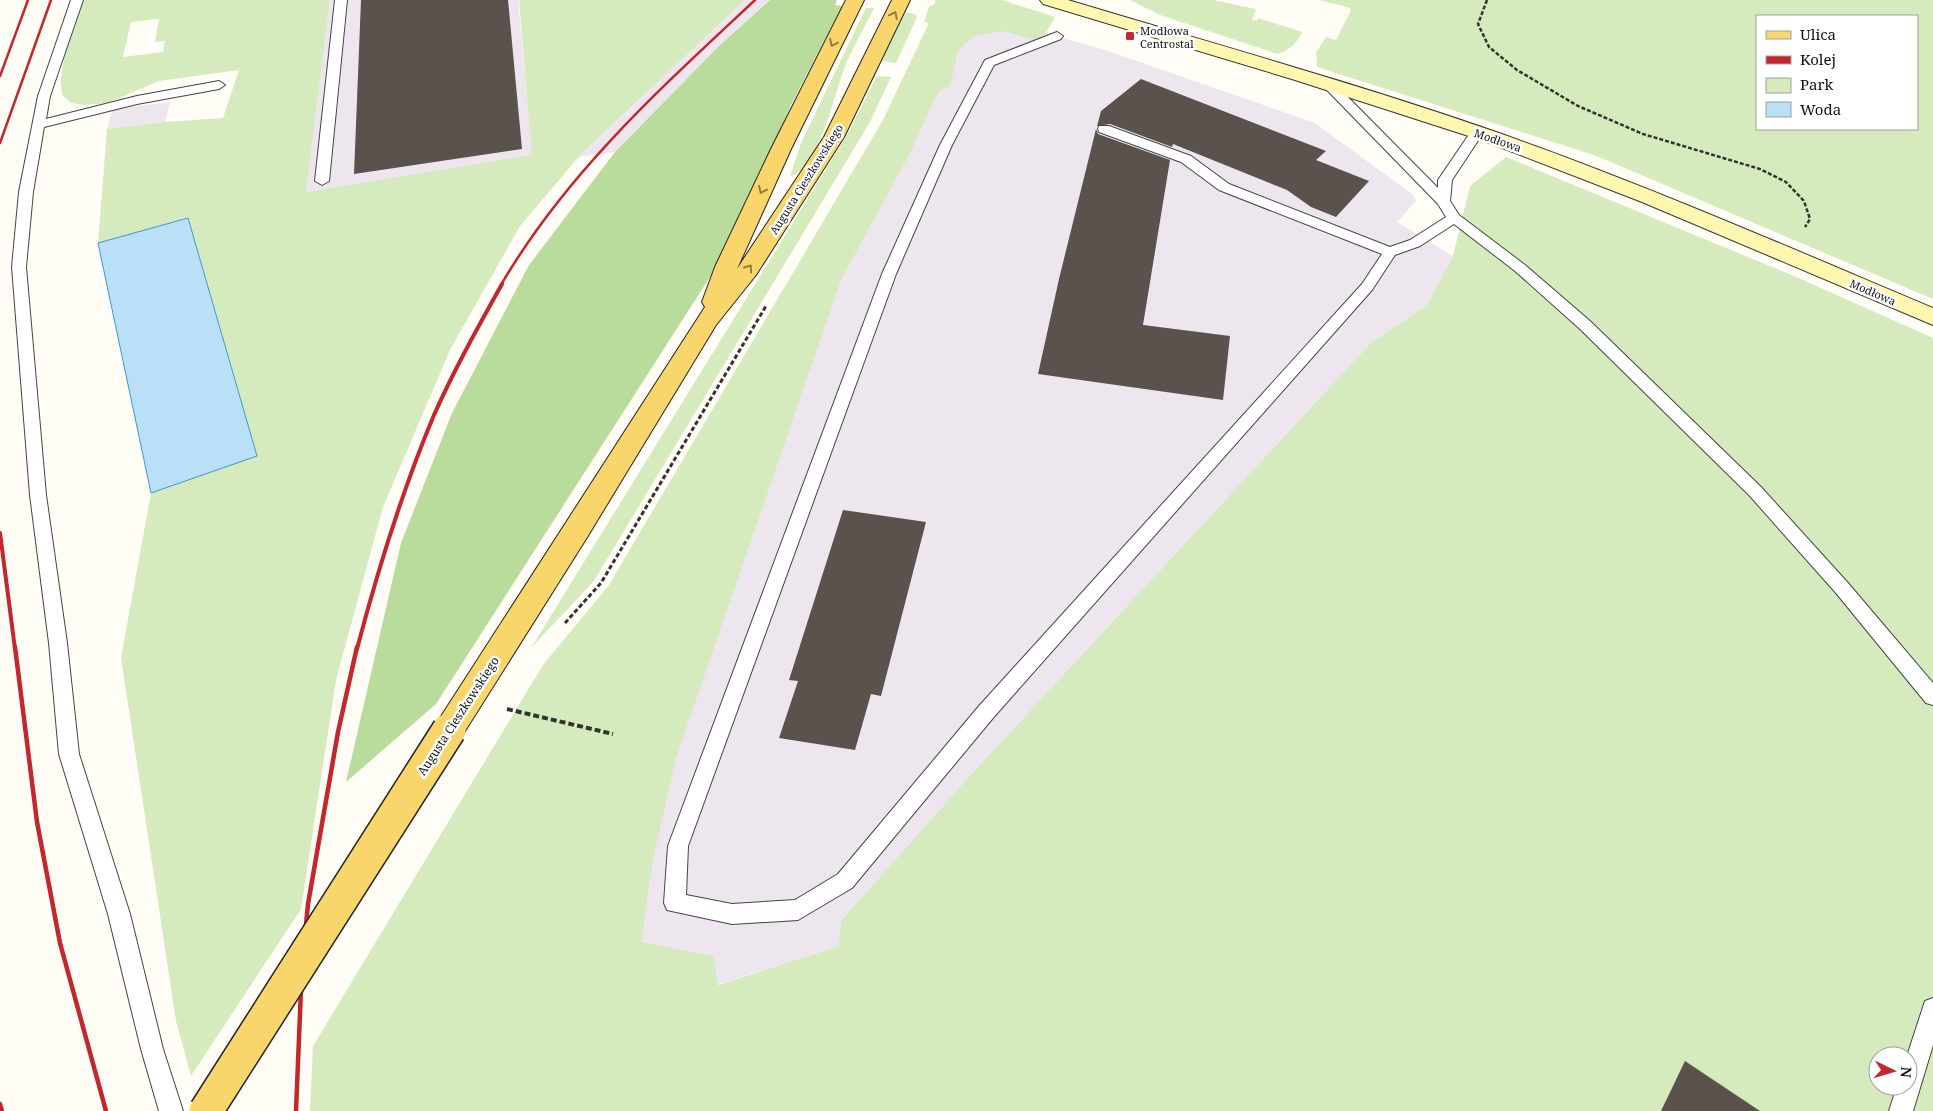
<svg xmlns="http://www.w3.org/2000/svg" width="1933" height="1111" font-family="'Noto Serif',serif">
	<rect width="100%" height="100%" fill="#fffdf5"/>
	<!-- industrial -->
	<g fill="#eee6ef">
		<polygon points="330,0 518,0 533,155 583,152 745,0 770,0 717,48 615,152 305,192"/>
		<polygon points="989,17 1108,51 1315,123 1412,194 1416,201 1397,222 1453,256 1427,305 1372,342 839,946 382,1091 836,261 934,87 943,62"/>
		<polygon points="170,102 165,122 107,129 113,109"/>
	</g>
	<!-- green -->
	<g fill="#d5ebbd" fill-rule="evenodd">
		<path d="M84,0H330L306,192L532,155L519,0H745L583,152L520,226L450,350L383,507L336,680L301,909L191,1076L176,1021L121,658L151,493L257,456L188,218L98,243L107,129L165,122L223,118L239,70L159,81L107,103L84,105L71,103L62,95C57,64 74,29 84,0ZM159,19L155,42L165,41L163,52L123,57L131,22Z"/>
		<path d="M935,0H1002L1055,17L1046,33L1039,41L1003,31L975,36L958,50L950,87L940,90L932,104L911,151L841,280L676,758L653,859L641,942L713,956L718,985L839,946L841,921L970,776L1372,342L1427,305L1453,256L1470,186L1506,157L1794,276L1933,338V1111H310L313,1046L543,665L609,585L883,120L929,23L924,22L929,7L935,4ZM1878,1056H1908V1086H1878Z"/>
		<path d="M1130,0H1213L1256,9L1252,20L1257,21L1258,18L1302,32C1297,43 1289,51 1277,54L1160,15Z"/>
		<path d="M1319,0H1933V299L1594,155L1317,67L1316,53L1326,37L1336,40L1351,10L1350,8ZM1757,16H1917V129H1757Z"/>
		<path d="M866,8H874C865,27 854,45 846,64C834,93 821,165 790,177L801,143Z"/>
		<polygon points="903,12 915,14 917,17 896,63 882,61"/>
		<polygon points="877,76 891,77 870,122 594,581 531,648 847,135"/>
	</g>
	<!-- forest -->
	<polygon fill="#b9dc9c" points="770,0 837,0 835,5 842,6 791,105 748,203 710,277 436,704 346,782 401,543 452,413 529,265 615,152 717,48"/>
	<!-- water -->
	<polygon fill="#b9e0f7" stroke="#3f96cf" points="188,218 257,456 151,493 98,243"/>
	<!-- building -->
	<g fill="#5a524d">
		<polygon points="361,0 508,0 522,149 354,174"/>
		<polygon points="1141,79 1326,151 1316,160 1369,181 1336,217 1311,207 1287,190 1173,144 1172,147 1110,124 1097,126 1101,111"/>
		<polygon points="1096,129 1098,134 1170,160 1143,325 1230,336 1223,400 1038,374 1059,279"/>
		<polygon points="843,510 926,522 881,696 871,694 855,750 779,738 798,681 789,680"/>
		<polygon points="1685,1061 1760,1111 1661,1111"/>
	</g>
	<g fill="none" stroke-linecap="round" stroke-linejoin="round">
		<defs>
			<g id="lane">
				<polygon points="71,0 83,0 50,96 46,119 137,96 219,81 225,85 219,89 137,104 44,127 33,192 26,267 46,495 67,643 79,754 130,914 163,1049 183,1111 159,1111 141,1049 108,914 59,754 49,643 30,495 12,267 19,192 38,96"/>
				<polygon points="335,0 347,0 329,181 322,185 315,181"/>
				<polygon points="1057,32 1063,36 1061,39 994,65 952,145 896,274 688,846 686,895 732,904 795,900 838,874 979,706 1362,284 1382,254 1219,190 1181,162 1099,132 1098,129 1099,126 1109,126 1191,156 1229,184 1390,247 1410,240 1446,217 1438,204 1324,87 1322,84 1328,80 1332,81 1438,188 1438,180 1472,130 1482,130 1483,133 1452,180 1450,201 1459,215 1525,265 1590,321 1761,487 1848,583 1933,683 1933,705 1926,703 1836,593 1749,495 1580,329 1515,271 1454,224 1420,246 1395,255 1372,290 993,718 852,888 798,920 732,924 667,910 664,903 668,846 882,274 940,145 985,60"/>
				<polygon points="1933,998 1933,1045 1913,1111 1889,1111 1897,1086 1908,1086 1907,1056 1925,1001"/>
			</g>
			<path id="secondary" d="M1040,0H1068C1211,43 1355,83 1496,132C1644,184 1788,247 1933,308V325L1642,202L1484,141L1295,80L1043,4Z"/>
			<polygon id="primary" points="846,0 864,0 791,149 737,269 824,137 892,0 910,0 844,137 756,275 716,325 586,539 460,739 449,743 438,739 434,730 438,721 705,307 702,302 715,267 771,149"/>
		</defs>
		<!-- lane casing -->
		<use href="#lane" stroke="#444" stroke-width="2"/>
		<!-- secondary casing -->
		<use href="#secondary" stroke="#333" stroke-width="2"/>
		<!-- primary casing -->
		<use href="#primary" stroke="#222" stroke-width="2"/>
		<!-- path-far2 -->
		<polyline stroke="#333" stroke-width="2.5" stroke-dasharray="4 2" stroke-linecap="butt" points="1487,0 1478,24 1489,47 1517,70 1578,106 1643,134 1760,169 1786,182 1804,201 1810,219 1805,227"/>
		<!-- path-far1 -->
		<polyline stroke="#333" stroke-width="3" stroke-dasharray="4.5 2.5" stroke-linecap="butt" points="565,623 601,583 766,306"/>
		<!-- path -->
		<polyline stroke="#333" stroke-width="4" stroke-dasharray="6 3" stroke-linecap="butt" points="507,709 613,734"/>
		<!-- lane -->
		<use href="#lane" fill="#fff" fill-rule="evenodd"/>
		<!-- secondary -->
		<use href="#secondary" fill="#fff6b0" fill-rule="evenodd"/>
		<!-- primary -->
		<use href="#primary" fill="#f9d66b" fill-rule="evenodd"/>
		<!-- rail-far2 -->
		<g stroke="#c4262e" stroke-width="2.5">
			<polyline points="0,76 28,0"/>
			<polyline points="0,143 51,0"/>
			<path d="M501,285C566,173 661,88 755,0"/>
		</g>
		<!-- rail-far1 -->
		<g stroke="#c4262e" stroke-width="4">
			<polyline points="0,533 15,649"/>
			<path d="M357,649C378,569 402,491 434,415C454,370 478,327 502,284"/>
		</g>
		<!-- rail -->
		<g stroke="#c4262e" stroke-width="4.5">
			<polyline points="15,647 37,822 60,943 106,1111"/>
			<polyline points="0,1104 2,1111"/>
			<polyline points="296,1111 302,965 308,904 338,732 357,647"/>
		</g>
		<defs>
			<polyline id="primary-bridge" points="206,1111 449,730"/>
		</defs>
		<!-- primary-bridge casing -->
		<use href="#primary-bridge" stroke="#222" stroke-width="36" stroke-linecap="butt"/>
		<!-- primary-bridge -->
		<use href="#primary-bridge" stroke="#f9d66b" stroke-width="33"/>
	</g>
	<!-- one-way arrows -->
	<defs><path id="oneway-chevron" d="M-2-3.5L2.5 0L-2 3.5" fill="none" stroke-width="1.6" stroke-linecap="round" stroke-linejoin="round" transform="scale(1.25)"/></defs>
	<g stroke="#917d42">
		<use href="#oneway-chevron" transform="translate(894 15) rotate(-64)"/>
		<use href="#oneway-chevron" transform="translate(833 43) rotate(116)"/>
		<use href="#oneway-chevron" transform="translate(762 190) rotate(115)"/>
		<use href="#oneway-chevron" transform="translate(749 268) rotate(-55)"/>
	</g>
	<!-- markers -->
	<rect fill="#c4262e" stroke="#fff" stroke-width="2" x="1125" y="31" width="10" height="10" rx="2.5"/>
	<g text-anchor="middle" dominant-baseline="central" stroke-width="5" stroke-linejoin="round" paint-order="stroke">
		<!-- far-poi labels -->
		<g font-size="11" fill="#111" stroke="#fff" text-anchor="start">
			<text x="1140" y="30">Modłowa<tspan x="1140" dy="13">Centrostal</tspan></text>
		</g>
		<!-- far-street labels -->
		<g font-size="11" fill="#111" stroke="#fff">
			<text transform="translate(1498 140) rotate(19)">Modłowa</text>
			<text transform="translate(806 179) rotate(-58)">Augusta Cieszkowskiego</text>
			<text transform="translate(1873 292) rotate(23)">Modłowa</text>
		</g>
		<!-- street labels -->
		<g font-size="12" fill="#111" stroke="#fff">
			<text transform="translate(458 716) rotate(-57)">Augusta Cieszkowskiego</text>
		</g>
	</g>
	<!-- legend -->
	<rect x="1756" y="15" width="162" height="115" fill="#ffffff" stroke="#a0a0a0"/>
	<rect x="1766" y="31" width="25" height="8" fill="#f9d66b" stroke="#a0a0a0"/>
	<text x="1800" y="40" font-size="15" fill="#111111">Ulica</text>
	<rect x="1766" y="56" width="25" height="8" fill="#c4262e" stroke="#a0a0a0"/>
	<text x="1800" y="65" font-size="15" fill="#111111">Kolej</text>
	<rect x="1766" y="78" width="25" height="15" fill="#d5ebbd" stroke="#a0a0a0"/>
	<text x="1800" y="90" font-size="15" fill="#111111">Park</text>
	<rect x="1766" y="102" width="25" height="15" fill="#b9e0f7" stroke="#a0a0a0"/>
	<text x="1800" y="115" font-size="15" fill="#111111">Woda</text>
	<!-- north arrow -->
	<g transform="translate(1893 1071) rotate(95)"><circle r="24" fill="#ffffff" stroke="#a0a0a0"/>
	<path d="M0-4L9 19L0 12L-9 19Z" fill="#c4262e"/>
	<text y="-8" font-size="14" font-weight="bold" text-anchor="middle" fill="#111111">N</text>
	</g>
</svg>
